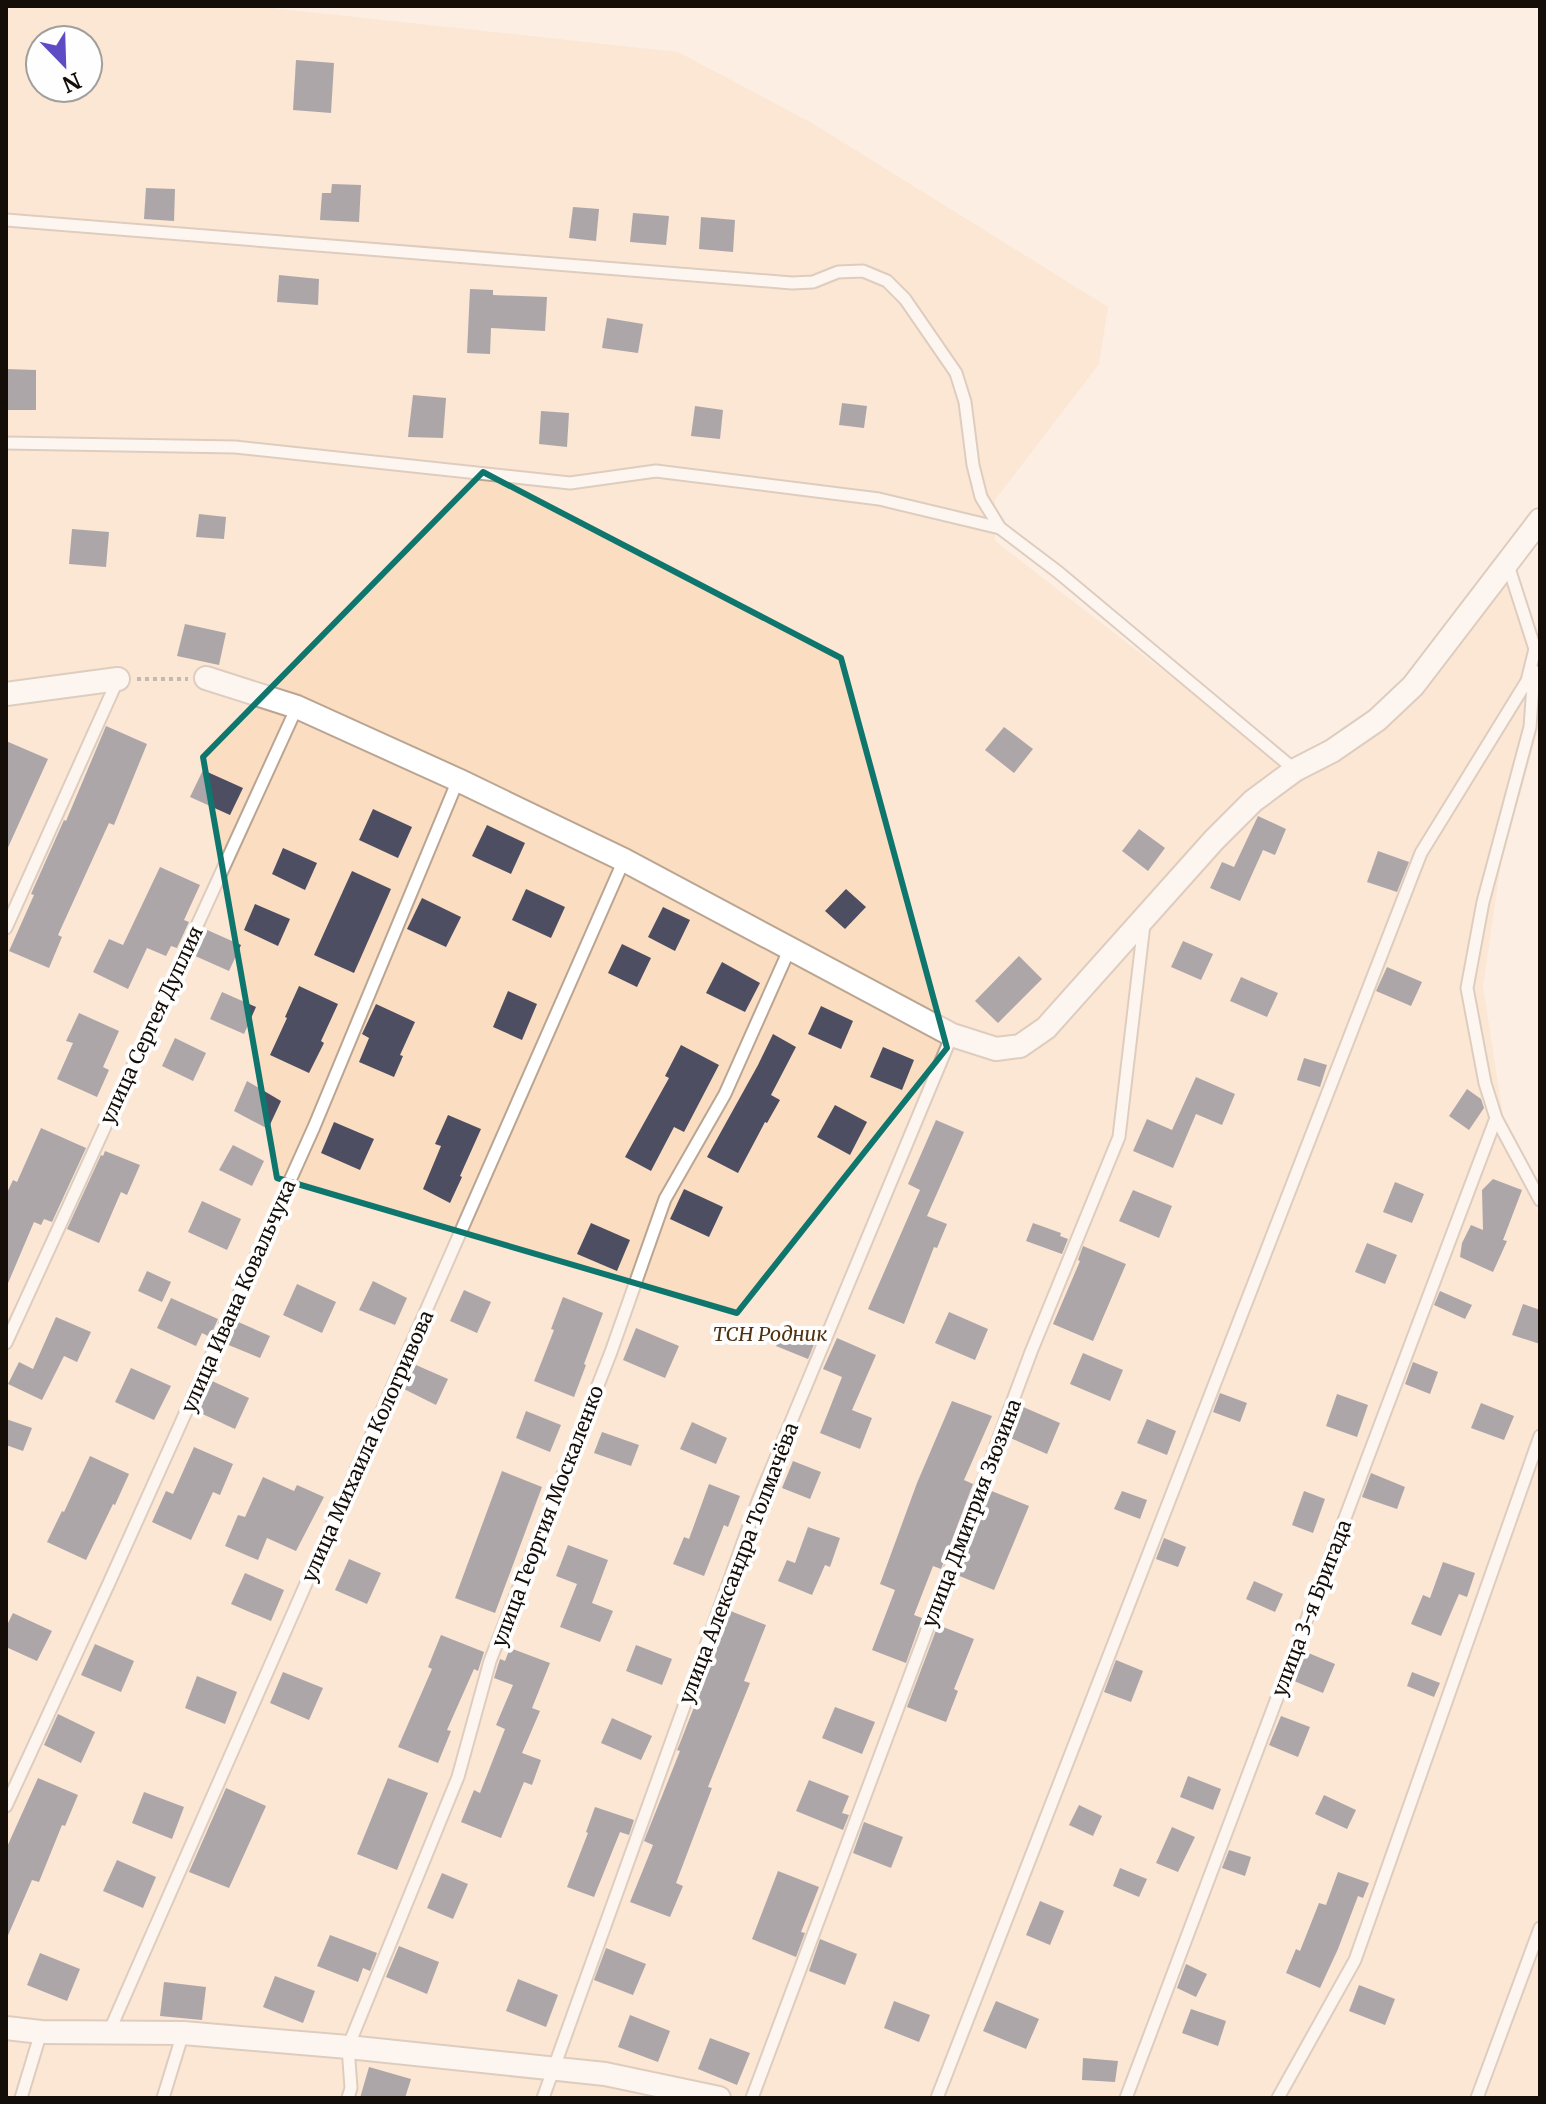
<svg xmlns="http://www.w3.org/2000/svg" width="1546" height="2104" font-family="Merriweather,serif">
	<rect width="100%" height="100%" fill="#fceee3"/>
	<!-- green -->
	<path fill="#fbddc2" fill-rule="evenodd" d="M6,6H253L678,52L812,123L1108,307L1099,364L995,500V541L1300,776L1407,701L1516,564L1540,662V723L1501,863L1483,986L1503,1116L1540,1217V2098H6ZM40,40H88V88H40Z"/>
	<!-- building -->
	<g fill="#4e4e63">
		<polygon points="296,60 334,63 331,113 293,110"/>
		<polygon points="332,184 361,185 359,222 320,220 322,193 331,193"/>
		<polygon points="146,188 175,189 174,221 144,219"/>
		<polygon points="573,207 599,209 596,241 569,238"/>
		<polygon points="633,213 669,216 666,245 630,242"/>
		<polygon points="701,217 735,220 733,252 699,249"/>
		<polygon points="279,275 319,279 318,305 277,302"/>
		<polygon points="470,289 493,290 493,295 547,297 545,331 491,328 490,354 467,353"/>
		<polygon points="607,318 643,324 638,353 602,348"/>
		<polygon points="6,369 36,370 36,410 6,410"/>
		<polygon points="413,395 446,398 443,438 408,437"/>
		<polygon points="842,403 867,406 864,428 839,425"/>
		<polygon points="695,406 723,410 720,439 691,436"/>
		<polygon points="541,411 569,413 567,447 539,444"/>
		<polygon points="199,514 226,517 224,539 196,537"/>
		<polygon points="72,529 109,532 106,567 69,564"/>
		<polygon points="185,624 226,633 219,665 177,656"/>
		<polygon points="106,726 147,744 114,825 109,823 58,935 62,937 49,968 9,951 34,895 31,894 64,820 66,821"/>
		<polygon points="1004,727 1033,749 1014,773 985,750"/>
		<polygon points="6,741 48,759 6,852"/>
		<polygon points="203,770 243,788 230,815 190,797"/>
		<polygon points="373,809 412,827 398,858 359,840"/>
		<polygon points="1258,816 1286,829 1275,855 1263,850 1240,901 1210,888 1222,862 1234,867"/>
		<polygon points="487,825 525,843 511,874 472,856"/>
		<polygon points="1139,829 1165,848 1148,871 1122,851"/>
		<polygon points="283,848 317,863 305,890 272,874"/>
		<polygon points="1378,851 1409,862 1397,892 1367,882"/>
		<polygon points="160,867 200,885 184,920 189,922 177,948 171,946 166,956 147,948 128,989 93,972 109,939 123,945"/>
		<polygon points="352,871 391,889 354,973 314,955"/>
		<polygon points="526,889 565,907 551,938 512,920"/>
		<polygon points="846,889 866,907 845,929 825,911"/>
		<polygon points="422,898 461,917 446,947 407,929"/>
		<polygon points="255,904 290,919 278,946 244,930"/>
		<polygon points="663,907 690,920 675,951 648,937"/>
		<polygon points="205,929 241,945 229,971 193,955"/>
		<polygon points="1183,941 1213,954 1201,980 1171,967"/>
		<polygon points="622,944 651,958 637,987 608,973"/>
		<polygon points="1019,956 1042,979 998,1023 975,1001"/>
		<polygon points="722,962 760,983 745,1012 706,993"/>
		<polygon points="1387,967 1422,982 1411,1006 1376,991"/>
		<polygon points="1241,977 1278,993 1267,1017 1230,1001"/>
		<polygon points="299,986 338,1004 321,1041 324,1043 309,1073 270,1055 287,1018 285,1017"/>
		<polygon points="508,991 537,1004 522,1040 493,1027"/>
		<polygon points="222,992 256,1007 244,1034 210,1019"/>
		<polygon points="376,1004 415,1022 400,1055 403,1056 394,1077 359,1062 369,1038 362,1034"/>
		<polygon points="821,1006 853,1021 841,1049 808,1034"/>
		<polygon points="79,1013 119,1031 103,1067 109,1070 97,1097 57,1079 73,1043 66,1041"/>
		<polygon points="773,1034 796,1047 771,1095 780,1100 767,1123 765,1122 738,1173 707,1157 758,1065"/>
		<polygon points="175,1038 206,1053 193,1081 162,1066"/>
		<polygon points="681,1045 719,1065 684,1132 674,1127 651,1171 625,1157 669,1078 665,1076"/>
		<polygon points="883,1047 914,1060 902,1090 870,1077"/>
		<polygon points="1304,1058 1327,1065 1320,1087 1297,1080"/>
		<polygon points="1196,1077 1235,1094 1222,1125 1196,1114 1173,1168 1133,1151 1147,1119 1172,1130"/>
		<polygon points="247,1081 281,1101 268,1129 234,1111"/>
		<polygon points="1467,1089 1481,1099 1484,1108 1469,1130 1449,1116"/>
		<polygon points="835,1105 867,1122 850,1155 817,1137"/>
		<polygon points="448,1115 481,1129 460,1176 462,1177 450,1203 423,1189 441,1146 435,1144"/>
		<polygon points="936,1120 964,1132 927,1216 947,1224 937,1248 934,1247 904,1324 868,1309 920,1190 908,1184"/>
		<polygon points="334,1122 374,1139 360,1170 321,1153"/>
		<polygon points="41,1128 86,1148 52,1222 44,1219 41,1225 34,1222 6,1288 6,1195 13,1180 17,1182"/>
		<polygon points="233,1145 264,1161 252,1186 219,1170"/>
		<polygon points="105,1151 140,1165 127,1195 121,1192 99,1243 67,1229 101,1155 103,1156"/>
		<polygon points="1493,1179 1522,1190 1503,1240 1507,1241 1493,1272 1460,1257 1462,1243 1471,1225 1483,1230 1482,1190"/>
		<polygon points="1395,1182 1424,1194 1412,1223 1383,1212"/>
		<polygon points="684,1189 723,1207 709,1237 670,1219"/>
		<polygon points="1133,1190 1172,1206 1159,1238 1119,1221"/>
		<polygon points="202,1201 241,1219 227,1250 188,1232"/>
		<polygon points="591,1223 630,1240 617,1271 577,1254"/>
		<polygon points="1033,1223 1061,1233 1060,1236 1068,1239 1062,1254 1026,1241"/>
		<polygon points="1367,1243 1397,1255 1385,1284 1355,1272"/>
		<polygon points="1083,1246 1126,1264 1093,1341 1053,1324 1080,1261 1078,1260"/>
		<polygon points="147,1271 171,1282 162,1302 138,1291"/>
		<polygon points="373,1281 407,1298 395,1325 359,1310"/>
		<polygon points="297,1284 336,1302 322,1333 283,1315"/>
		<polygon points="464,1290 491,1302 477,1333 450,1321"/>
		<polygon points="1440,1291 1472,1305 1465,1319 1434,1305"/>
		<polygon points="563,1297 603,1313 584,1364 586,1365 574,1397 534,1381 554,1330 551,1329"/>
		<polygon points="171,1298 218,1319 210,1337 202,1333 196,1346 157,1328"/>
		<polygon points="1523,1304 1540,1310 1540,1344 1512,1335"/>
		<polygon points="949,1312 988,1329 975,1360 935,1343"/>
		<polygon points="56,1317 91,1332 77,1362 64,1356 42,1400 8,1384 19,1362 33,1369"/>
		<polygon points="236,1321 270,1336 260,1358 226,1344"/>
		<polygon points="636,1328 679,1346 665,1378 623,1360"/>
		<polygon points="783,1328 815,1342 808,1359 776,1346"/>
		<polygon points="837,1338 876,1355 852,1410 872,1418 860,1449 820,1433 842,1377 823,1369"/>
		<polygon points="1083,1353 1123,1370 1110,1401 1070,1384"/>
		<polygon points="1413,1362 1438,1372 1430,1394 1405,1384"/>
		<polygon points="416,1365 448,1379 436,1405 404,1389"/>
		<polygon points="131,1368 171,1386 154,1420 115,1402"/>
		<polygon points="210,1380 249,1398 235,1429 196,1411"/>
		<polygon points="1220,1393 1247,1403 1240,1422 1213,1412"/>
		<polygon points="1337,1394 1368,1405 1357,1437 1326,1426"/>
		<polygon points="952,1401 992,1416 964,1480 973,1484 941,1569 933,1566 914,1615 922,1618 906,1663 872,1650 895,1590 880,1584 917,1483"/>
		<polygon points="1481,1403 1514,1416 1504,1440 1471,1428"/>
		<polygon points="1021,1406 1060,1423 1047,1454 1008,1437"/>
		<polygon points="526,1411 561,1425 550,1452 516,1438"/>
		<polygon points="6,1419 32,1428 23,1451 6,1445"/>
		<polygon points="1147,1419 1176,1431 1167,1455 1137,1443"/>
		<polygon points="692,1422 727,1438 716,1464 680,1449"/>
		<polygon points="602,1432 639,1445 631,1466 594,1453"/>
		<polygon points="194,1447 233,1464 220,1495 213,1492 191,1540 152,1522 166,1491 173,1494"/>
		<polygon points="90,1456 129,1474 115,1505 113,1504 86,1560 47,1542 62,1511 64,1512"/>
		<polygon points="793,1461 821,1472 810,1499 782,1488"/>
		<polygon points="502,1471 542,1487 495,1613 455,1598"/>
		<polygon points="1371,1473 1405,1487 1397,1509 1362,1497"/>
		<polygon points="263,1477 294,1491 297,1485 324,1497 296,1551 267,1538 258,1560 225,1546 238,1515 245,1517"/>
		<polygon points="709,1484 740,1496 728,1527 724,1525 704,1576 673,1564 684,1537 689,1539"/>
		<polygon points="989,1490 1029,1506 994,1590 957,1575"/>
		<polygon points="1122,1491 1147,1500 1140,1519 1114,1509"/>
		<polygon points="1304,1491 1325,1499 1313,1533 1292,1525"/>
		<polygon points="808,1527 840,1538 830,1567 825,1565 812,1595 778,1581 787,1560 795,1563"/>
		<polygon points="1164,1538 1186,1547 1178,1567 1156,1559"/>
		<polygon points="568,1545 608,1560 592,1603 613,1611 600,1642 560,1627 577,1584 556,1576"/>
		<polygon points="349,1559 381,1573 367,1604 335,1590"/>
		<polygon points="1443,1562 1475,1573 1467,1597 1459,1594 1441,1636 1411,1624 1423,1595 1430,1598"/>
		<polygon points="245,1573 284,1590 271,1621 231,1604"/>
		<polygon points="1254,1581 1283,1594 1275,1612 1246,1599"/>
		<polygon points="728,1610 766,1625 744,1681 750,1683 708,1787 712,1788 676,1883 683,1886 670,1917 630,1902 653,1845 644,1841 680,1751 677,1750 680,1743 719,1643 716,1642"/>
		<polygon points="13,1613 52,1631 37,1661 6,1647 6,1627"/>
		<polygon points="938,1625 974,1639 954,1689 958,1691 946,1722 907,1707"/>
		<polygon points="441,1635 484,1652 478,1671 474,1669 447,1730 451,1731 438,1763 398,1747 432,1669 428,1667"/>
		<polygon points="95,1644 134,1661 121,1692 81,1675"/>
		<polygon points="636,1645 672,1659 662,1685 626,1671"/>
		<polygon points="510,1648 550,1663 532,1708 540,1711 522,1753 541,1760 532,1785 524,1782 501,1838 461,1822 474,1790 480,1793 505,1729 496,1725 513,1685 494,1678 500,1659 505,1661"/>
		<polygon points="1306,1652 1335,1664 1323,1693 1294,1681"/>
		<polygon points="1116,1660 1143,1671 1131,1702 1104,1692"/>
		<polygon points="283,1672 323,1688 309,1720 270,1703"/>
		<polygon points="1412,1672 1440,1683 1434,1697 1407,1686"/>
		<polygon points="197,1676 237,1692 225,1724 185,1708"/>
		<polygon points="835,1707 875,1722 862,1754 822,1738"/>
		<polygon points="58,1714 95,1732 81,1763 44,1745"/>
		<polygon points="1281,1716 1310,1727 1298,1757 1269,1745"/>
		<polygon points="612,1718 652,1736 641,1760 601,1743"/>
		<polygon points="1188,1776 1221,1789 1213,1810 1180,1797"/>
		<polygon points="38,1778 78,1795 65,1826 62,1825 39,1882 32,1880 6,1940 6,1849"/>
		<polygon points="388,1778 428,1793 397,1870 357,1854"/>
		<polygon points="809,1780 849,1796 842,1813 849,1815 843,1830 796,1811"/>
		<polygon points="226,1788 266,1806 229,1888 189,1872"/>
		<polygon points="144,1792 184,1807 172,1839 132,1823"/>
		<polygon points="1324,1795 1356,1810 1347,1829 1315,1814"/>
		<polygon points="1079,1805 1102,1816 1093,1836 1069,1825"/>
		<polygon points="595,1807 634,1820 629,1835 620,1832 594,1897 567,1887 588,1833 586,1832"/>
		<polygon points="864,1822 903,1837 891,1868 853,1853"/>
		<polygon points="1172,1827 1195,1837 1178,1872 1156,1863"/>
		<polygon points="1229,1850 1251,1857 1245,1876 1222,1868"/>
		<polygon points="117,1860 156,1877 143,1908 103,1891"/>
		<polygon points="1120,1868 1147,1879 1139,1897 1113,1886"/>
		<polygon points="778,1871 819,1887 801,1932 805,1933 796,1957 752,1939"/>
		<polygon points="1338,1872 1369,1883 1363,1898 1358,1896 1338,1949 1320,1988 1286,1973 1296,1949 1300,1951 1319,1903 1326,1905"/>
		<polygon points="442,1873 468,1884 453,1919 427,1908"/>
		<polygon points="1040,1901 1064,1911 1050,1945 1026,1935"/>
		<polygon points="330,1935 377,1953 370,1971 363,1968 358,1982 317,1966"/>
		<polygon points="820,1939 857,1954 845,1985 809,1971"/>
		<polygon points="399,1946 439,1962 427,1994 386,1977"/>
		<polygon points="606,1948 646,1964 633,1995 594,1980"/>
		<polygon points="40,1953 80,1969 67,2001 27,1985"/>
		<polygon points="1186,1964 1207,1974 1196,1997 1177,1988"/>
		<polygon points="275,1976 315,1991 303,2023 263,2007"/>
		<polygon points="518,1979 558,1995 546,2027 506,2011"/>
		<polygon points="164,1982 206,1987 202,2020 160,2016"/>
		<polygon points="1359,1985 1395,1999 1385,2025 1349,2011"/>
		<polygon points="894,2001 930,2015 919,2042 884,2028"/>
		<polygon points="996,2001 1039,2019 1026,2049 983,2031"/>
		<polygon points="1191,2009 1226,2021 1218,2046 1182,2033"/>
		<polygon points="630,2015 670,2031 658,2062 618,2047"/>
		<polygon points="710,2038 750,2053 737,2085 698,2069"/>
		<polygon points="1083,2058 1118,2061 1115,2082 1082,2080"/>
		<polygon points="369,2067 411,2079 405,2098 360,2098"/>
	</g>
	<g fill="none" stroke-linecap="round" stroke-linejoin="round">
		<defs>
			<g id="service">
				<polyline points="6,220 792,283 813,282 838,272 863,271 887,281 905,299 956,373 965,402 973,465 981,497 1000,528 1058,572 1295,770"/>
				<polyline points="6,443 235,447 570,483 656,471 879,499 1000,528"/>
				<polyline points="1507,562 1535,649 1540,655"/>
				<polyline points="1534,671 1530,727 1483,902 1467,988 1485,1083 1496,1118 1540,1200"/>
				<polyline points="6,928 118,679"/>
				<polyline points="6,1343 297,707"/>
				<polyline points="6,1806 109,1583 314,1127 458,780"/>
				<polyline points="109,2032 624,860"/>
				<polyline points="21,2098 41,2032"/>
				<polyline points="163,2098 183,2033"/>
				<polyline points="348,2098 351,2088 348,2047 458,1777 490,1661 611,1352 665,1199 725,1094 790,948"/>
				<polyline points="543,2098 758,1501 952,1035"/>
				<polyline points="752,2098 1031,1352 1119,1137 1144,924"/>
				<polyline points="937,2098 1421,853 1527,681 1535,649"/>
				<polyline points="1126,2098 1496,1118"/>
				<polyline points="1278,2098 1355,1960 1540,1436"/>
				<polyline points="1477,2098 1540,1928"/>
			</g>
			<g id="minor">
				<polyline points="206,678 297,707 458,780 624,860 952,1035 996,1049 1020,1046 1046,1028 1214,840 1253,801 1295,770 1332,751 1377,720 1413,686 1540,520"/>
				<polyline points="6,694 118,679"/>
				<polyline points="6,2028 41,2032 183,2033 348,2047 605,2074 719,2098"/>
			</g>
		</defs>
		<!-- service casing -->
		<use href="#service" stroke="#baa592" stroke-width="15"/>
		<!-- minor casing -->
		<use href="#minor" stroke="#baa592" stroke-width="26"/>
		<!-- path -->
		<polyline stroke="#857a71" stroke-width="4" stroke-dasharray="4 4" stroke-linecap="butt" points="137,679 188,679"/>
		<!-- service -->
		<use href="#service" stroke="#fff" stroke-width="11"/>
		<!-- minor -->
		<use href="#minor" stroke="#fff" stroke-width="22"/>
	</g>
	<!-- marked area -->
	<path d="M0 0H1546V2104H0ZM483,472L841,658L947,1048L737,1313L277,1178L203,757Z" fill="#fceee3" fill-opacity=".55" fill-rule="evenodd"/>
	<path fill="none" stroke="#0f766e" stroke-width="6" stroke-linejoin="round" d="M483,472L841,658L947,1048L737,1313L277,1178L203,757Z"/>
	<g text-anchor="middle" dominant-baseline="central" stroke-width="8" stroke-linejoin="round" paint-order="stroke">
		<!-- street labels -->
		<g font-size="20" fill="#150d07" stroke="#fefefe">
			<text transform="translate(151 1025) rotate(-65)">улица Сергея Дуплия</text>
			<text transform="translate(238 1296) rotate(-66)">улица Ивана Ковальчука</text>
			<text transform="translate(367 1446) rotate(-66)">улица Михаила Кологривова</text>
			<text transform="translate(971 1513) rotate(-69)">улица Дмитрия Зюзина</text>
			<text transform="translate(547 1516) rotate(-69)">улица Георгия Москаленко</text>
			<text transform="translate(738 1563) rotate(-69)">улица Александра Толмачёва</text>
			<text transform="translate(1311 1608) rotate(-69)">улица 3-я Бригада</text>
		</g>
		<!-- park labels -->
		<g font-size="20" font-style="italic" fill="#513213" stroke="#fefefe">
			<text x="770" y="1333">ТСН Родник</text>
		</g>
	</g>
	<!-- border -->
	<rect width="1546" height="2104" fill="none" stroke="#150d07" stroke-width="16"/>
	<!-- north arrow -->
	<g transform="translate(64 64) rotate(157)"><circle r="38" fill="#fefefe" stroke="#a19e9b" stroke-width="2"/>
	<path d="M0-6L14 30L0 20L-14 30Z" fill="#5e4cc5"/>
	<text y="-12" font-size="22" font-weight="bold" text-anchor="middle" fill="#150d07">N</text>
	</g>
</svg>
